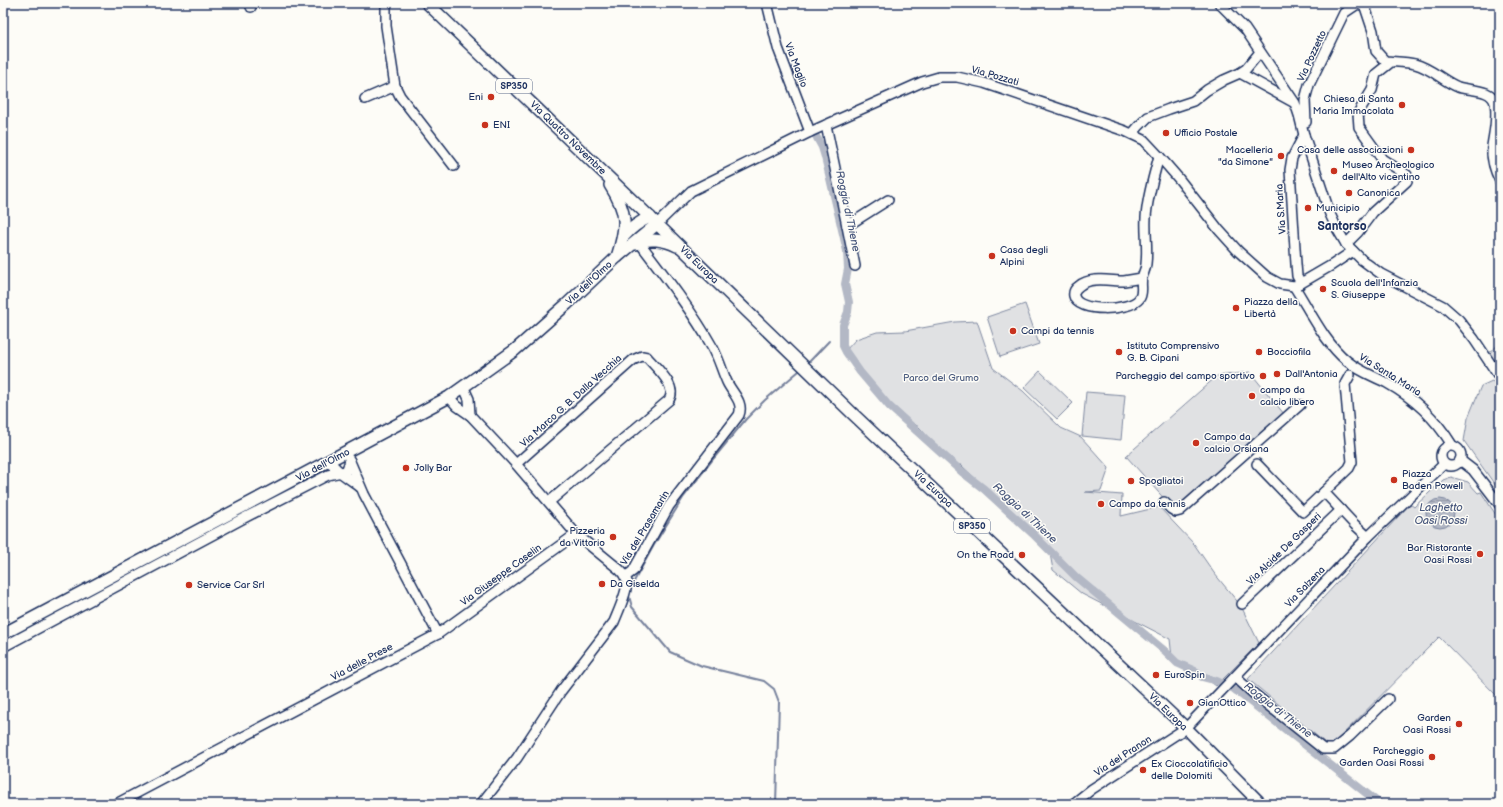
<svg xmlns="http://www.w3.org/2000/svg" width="1503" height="807" font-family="'Balsamiq Sans',sans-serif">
	<defs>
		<pattern id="water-rules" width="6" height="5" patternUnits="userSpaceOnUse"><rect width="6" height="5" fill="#b3b8c5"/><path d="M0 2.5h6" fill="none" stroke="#9196a3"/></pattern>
	</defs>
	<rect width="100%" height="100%" fill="#fdfcf7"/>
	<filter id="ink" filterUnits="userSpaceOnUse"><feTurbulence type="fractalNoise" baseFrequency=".025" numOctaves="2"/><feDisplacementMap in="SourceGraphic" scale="8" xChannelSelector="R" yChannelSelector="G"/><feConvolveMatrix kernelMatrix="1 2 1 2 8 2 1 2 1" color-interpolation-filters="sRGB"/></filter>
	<g filter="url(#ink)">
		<!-- green -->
		<g fill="#e0e1e3" stroke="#7e88a0">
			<polygon points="1025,304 1039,344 1000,357 987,317"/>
			<polygon points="977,321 993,368 1023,391 1061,428 1081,437 1109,468 1101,491 1085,492 1122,495 1121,516 1159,507 1194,544 1214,573 1241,606 1259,643 1216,686 1195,670 1172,658 1170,639 1082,594 1053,570 1049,548 961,465 953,465 919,427 903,417 870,383 849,357 846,350 856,339 877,332 905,331 955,322"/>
			<polygon points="1500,343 1500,378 1487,355"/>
			<polygon points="1040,371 1073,403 1057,419 1024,388"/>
			<polygon points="1250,372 1284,414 1176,512 1126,456 1217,376"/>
			<polygon points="1492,381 1500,387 1500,492 1464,441 1468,418 1481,386"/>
			<polygon points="1086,392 1125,395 1121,440 1082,436"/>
			<polygon points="1451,477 1468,482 1478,493 1481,492 1498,518 1500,525 1500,699 1439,637 1330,747 1248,679 1410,504 1414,507 1443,480"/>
		</g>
		<!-- water -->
		<circle fill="url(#water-rules)" stroke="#76819c" cx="1440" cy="513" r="14"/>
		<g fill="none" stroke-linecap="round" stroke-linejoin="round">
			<!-- stream -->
			<g stroke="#76819c" stroke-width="2">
				<polyline points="809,362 829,341"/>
				<polyline points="630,592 632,585 654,545 683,498 714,458 746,419 765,400 799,371"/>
				<polyline points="629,596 632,607 670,652 702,666 764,681 774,689 779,702 776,804"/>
			</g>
			<!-- canal -->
			<polyline stroke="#b3b8c5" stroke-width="8" points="817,138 822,147 825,157 847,251 848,269 845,284 849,302 848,312 843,325 843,346 846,352 860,372 889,406 962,472 984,489 1033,534 1076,577 1165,651 1177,663 1197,672 1202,677 1217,681 1234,689 1380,804"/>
			<defs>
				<g id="minor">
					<polyline points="251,3 251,7"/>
					<polyline points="767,3 778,48 810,132"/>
					<polyline points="1219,3 1245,29 1295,103 1299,115 1304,135 1330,214 1336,227 1346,244 1362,260 1381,274 1443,306 1459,320 1474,339 1500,378"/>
					<path d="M1359,4L1365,7L1373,31L1376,51L1385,61C1395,62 1406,62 1415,64C1431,68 1443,81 1458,87C1469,91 1492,88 1495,103C1498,118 1494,132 1492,146C1491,158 1495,171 1500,181"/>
					<polyline points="1240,73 1293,102"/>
					<polyline points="395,86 400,96 454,166"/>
					<polyline points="365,99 395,86 386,26 386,3"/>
					<polyline points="1306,122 1305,100 1309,85 1344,13 1359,3"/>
					<polyline points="826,125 847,226 888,200"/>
					<polyline points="1132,134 1139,126 1148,117 1169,109 1193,101 1207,90 1224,80 1240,73 1246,69 1260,52"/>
					<polyline points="657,224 691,191 810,132 922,82 939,77 957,77 984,83 1125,131 1144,140 1159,156 1179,179 1219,230 1238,251 1267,277 1280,284 1294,286"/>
					<polyline points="847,226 855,266"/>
					<polyline points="1346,244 1358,232 1373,212 1407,181 1407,175 1382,159 1359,127 1358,113 1372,90 1376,74 1391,62"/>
					<path d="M1142,278C1136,279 1130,280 1124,281C1110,281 1091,276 1079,286C1076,288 1073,291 1074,296C1077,313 1130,311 1139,299C1144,293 1140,285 1142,278C1143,273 1146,269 1146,264C1148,249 1145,233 1146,218C1147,197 1154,176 1159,156"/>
					<polyline points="1301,283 1297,276 1296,264 1290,170 1292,158 1304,135"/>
					<path d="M1294,286C1310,311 1324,342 1347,361C1359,371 1373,376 1387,383C1414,398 1436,419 1452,445"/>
					<polyline points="1296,286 1332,265 1353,251"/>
					<polyline points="464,388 469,399 470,415"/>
					<path d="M449,397L457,406L470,415L516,464L576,534L620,570C623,573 626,577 627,582C627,593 618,612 614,622L561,691L517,758L481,804"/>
					<circle cx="1451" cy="456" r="10"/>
					<polyline points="349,459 364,494 438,634"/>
					<polyline points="1460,460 1473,470 1500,505"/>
					<path d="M330,461C337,473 350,478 360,487"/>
					<path d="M516,464L633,360L642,356L647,357C656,368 678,386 669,400L549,502"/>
					<polyline points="1257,464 1303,512 1324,492 1355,525 1368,537"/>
					<polyline points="1324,492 1349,468 1352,462 1345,384 1350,375"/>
					<polyline points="1164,502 1171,509 1176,512 1180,511 1300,405"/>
					<path d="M625,577L633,571L669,506L739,415C744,402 732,393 727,382C722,371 719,359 713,348C692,311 665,276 639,242"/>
					<polyline points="1242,604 1341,510"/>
					<polyline points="3,647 244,518 328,475 346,471 347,469 350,461"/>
					<polyline points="1235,677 1253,693 1323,749 1334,749 1350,736 1388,699"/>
					<polyline points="116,804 438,634 576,534"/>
					<polyline points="1073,804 1092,789 1186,728 1368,537 1444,464"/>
				</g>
				<g id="major">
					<polyline points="427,3 657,224 853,414 1186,728 1261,804"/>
					<path d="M610,185C628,213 627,226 617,257"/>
					<path d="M624,236C632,227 639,222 650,217"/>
					<path d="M636,244C648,237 665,240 677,246"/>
					<polyline points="3,634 449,397 515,350 567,304 617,257 657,224"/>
				</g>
			</defs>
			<!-- minor casing -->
			<use href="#minor" stroke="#1b2f5e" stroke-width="12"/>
			<!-- major casing -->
			<use href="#major" stroke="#1b2f5e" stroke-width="14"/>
			<!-- minor -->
			<use href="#minor" stroke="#fdfcf7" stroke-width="9"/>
			<!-- major -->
			<use href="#major" stroke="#fdfcf7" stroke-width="11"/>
		</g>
	</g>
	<!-- markers -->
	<g fill="#c8321e" stroke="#fdfcf7" stroke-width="1.5">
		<circle cx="491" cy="97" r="4"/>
		<circle cx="1402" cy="105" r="4"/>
		<circle cx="485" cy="125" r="4"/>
		<circle cx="1166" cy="133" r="4"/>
		<circle cx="1411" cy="150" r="4"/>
		<circle cx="1281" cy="156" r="4"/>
		<circle cx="1334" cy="171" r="4"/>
		<circle cx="1349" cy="193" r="4"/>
		<circle cx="1308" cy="208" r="4"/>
		<circle cx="992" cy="256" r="4"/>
		<circle cx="1323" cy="289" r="4"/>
		<circle cx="1236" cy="308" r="4"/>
		<circle cx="1013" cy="331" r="4"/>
		<circle cx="1119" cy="352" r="4"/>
		<circle cx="1259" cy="352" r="4"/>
		<circle cx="1277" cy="374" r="4"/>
		<circle cx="1263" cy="376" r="4"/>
		<circle cx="1252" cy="396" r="4"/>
		<circle cx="1196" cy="443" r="4"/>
		<circle cx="406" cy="468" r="4"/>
		<circle cx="1394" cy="480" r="4"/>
		<circle cx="1131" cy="481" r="4"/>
		<circle cx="1101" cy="504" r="4"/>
		<circle cx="613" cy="537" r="4"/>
		<circle cx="1480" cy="554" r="4"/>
		<circle cx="1022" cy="555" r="4"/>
		<circle cx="602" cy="584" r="4"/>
		<circle cx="189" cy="585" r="4"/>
		<circle cx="1156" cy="675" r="4"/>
		<circle cx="1190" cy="703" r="4"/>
		<circle cx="1459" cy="724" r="4"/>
		<circle cx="1432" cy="757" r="4"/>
		<circle cx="1143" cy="770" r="4"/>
	</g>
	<g text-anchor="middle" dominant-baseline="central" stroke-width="3" stroke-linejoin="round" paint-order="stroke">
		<!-- shield labels -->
		<g fill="#fdfcf7" stroke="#5f6c8c" stroke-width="1">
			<rect x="496" y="79" width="36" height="14" rx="3"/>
			<rect x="954" y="519" width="36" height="14" rx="3"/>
		</g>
		<g font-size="9" font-weight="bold" fill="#1b2f5e">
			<text x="514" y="86">SP350</text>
			<text x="972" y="526">SP350</text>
		</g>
		<!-- street labels -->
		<g font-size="10" fill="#1b2f5e" stroke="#fdfcf7">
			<text transform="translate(1312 56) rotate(-65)">Via Pozzetto</text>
			<text transform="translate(796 65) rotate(69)">Via Maglio</text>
			<text transform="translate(995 76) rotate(16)">Via Pozzati</text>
			<text transform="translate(568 138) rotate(44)">Via Quattro Novembre</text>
			<text transform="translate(1281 209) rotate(-94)">Via S.Maria</text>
			<text transform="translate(699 265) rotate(44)">Via Europa</text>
			<text transform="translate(589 283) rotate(-43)">Via dell'Olmo</text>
			<text transform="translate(1390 375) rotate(32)">Via Santa Maria</text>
			<text transform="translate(571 401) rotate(-42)">Via Marco G. B. Dalla Vecchia</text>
			<text transform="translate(323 465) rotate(-28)">Via dell'Olmo</text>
			<text transform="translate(933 489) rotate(43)">Via Europa</text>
			<text transform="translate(645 528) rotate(-59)">Via del Prasamarin</text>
			<text transform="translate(1284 549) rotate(-44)">Via Alcide De Gasperi</text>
			<text transform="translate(501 575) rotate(-36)">Via Giuseppe Caselin</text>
			<text transform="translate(1305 587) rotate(-46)">Via Salzena</text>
			<text transform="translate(362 662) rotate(-28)">Via delle Prese</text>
			<text transform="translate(1168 712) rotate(44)">Via Europa</text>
			<text transform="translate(1123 756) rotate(-33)">Via del Pranon</text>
		</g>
		<!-- poi labels -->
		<g font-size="10" fill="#1b2f5e" stroke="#fdfcf7" text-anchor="start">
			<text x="483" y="97" text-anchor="end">Eni</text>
			<text x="1394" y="99" text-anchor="end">Chiesa di Santa<tspan x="1394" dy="12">Maria Immacolata</tspan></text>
			<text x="493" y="125">ENI</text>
			<text x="1174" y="133">Ufficio Postale</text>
			<text x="1273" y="150" text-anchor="end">Macelleria<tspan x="1273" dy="12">"da Simone"</tspan></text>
			<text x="1403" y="150" text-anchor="end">Casa delle associazioni</text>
			<text x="1342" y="165">Museo Archeologico<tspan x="1342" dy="12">dell'Alto vicentino</tspan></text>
			<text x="1357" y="193">Canonica</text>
			<text x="1316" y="208">Municipio</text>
			<text x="1000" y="250">Casa degli<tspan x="1000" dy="12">Alpini</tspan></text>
			<text x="1331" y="283">Scuola dell'Infanzia<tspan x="1331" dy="12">S. Giuseppe</tspan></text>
			<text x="1244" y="302">Piazza della<tspan x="1244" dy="12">Libertà</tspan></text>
			<text x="1021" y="331">Campi da tennis</text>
			<text x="1127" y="346">Istituto Comprensivo<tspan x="1127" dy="12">G. B. Cipani</tspan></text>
			<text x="1267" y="352">Bocciofila</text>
			<text x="1285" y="374">Dall'Antonia</text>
			<text x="1255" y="376" text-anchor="end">Parcheggio del campo sportivo</text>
			<text x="1260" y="390">campo da<tspan x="1260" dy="12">calcio libero</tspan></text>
			<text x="1204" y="437">Campo da<tspan x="1204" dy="12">calcio Orsiana</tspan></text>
			<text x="414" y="468">Jolly Bar</text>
			<text x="1402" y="474">Piazza<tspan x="1402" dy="12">Baden Powell</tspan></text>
			<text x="1139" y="481">Spogliatoi</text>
			<text x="1109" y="504">Campo da tennis</text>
			<text x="605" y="531" text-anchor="end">Pizzeria<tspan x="605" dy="12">da Vittorio</tspan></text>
			<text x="1472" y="548" text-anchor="end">Bar Ristorante<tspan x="1472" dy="12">Oasi Rossi</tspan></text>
			<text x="1014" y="555" text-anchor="end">On the Road</text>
			<text x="610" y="584">Da Giselda</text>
			<text x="197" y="585">Service Car Srl</text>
			<text x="1164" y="675">EuroSpin</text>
			<text x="1198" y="703">GianOttico</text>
			<text x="1451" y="718" text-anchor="end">Garden<tspan x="1451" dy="12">Oasi Rossi</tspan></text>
			<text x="1424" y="751" text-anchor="end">Parcheggio<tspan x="1424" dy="12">Garden Oasi Rossi</tspan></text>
			<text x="1151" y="764">Ex Cioccolatificio<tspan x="1151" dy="12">delle Dolomiti</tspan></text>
		</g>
		<!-- park labels -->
		<g font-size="10" fill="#4c5c7f" stroke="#fdfcf7">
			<text x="941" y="378">Parco del Grumo</text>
		</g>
		<!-- water labels -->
		<g font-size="11" font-style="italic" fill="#49587d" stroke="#fdfcf7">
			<text transform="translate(848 211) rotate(78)">Roggia di Thiene</text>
			<text x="1441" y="507">Laghetto<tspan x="1441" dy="13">Oasi Rossi</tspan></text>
			<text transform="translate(1025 513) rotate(43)">Roggia di Thiene</text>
			<text transform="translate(1278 710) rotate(38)">Roggia di Thiene</text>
		</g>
		<!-- quarter labels -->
		<g font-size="12" font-weight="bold" fill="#1b2f5e" stroke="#fdfcf7">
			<text x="1342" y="226">Santorso</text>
		</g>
	</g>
	<!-- margin -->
	<rect width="1503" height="807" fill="none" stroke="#fdfcf7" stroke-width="16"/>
	<rect x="8" y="8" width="1487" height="791" fill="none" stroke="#1b2f5e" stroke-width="1.5" filter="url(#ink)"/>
</svg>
